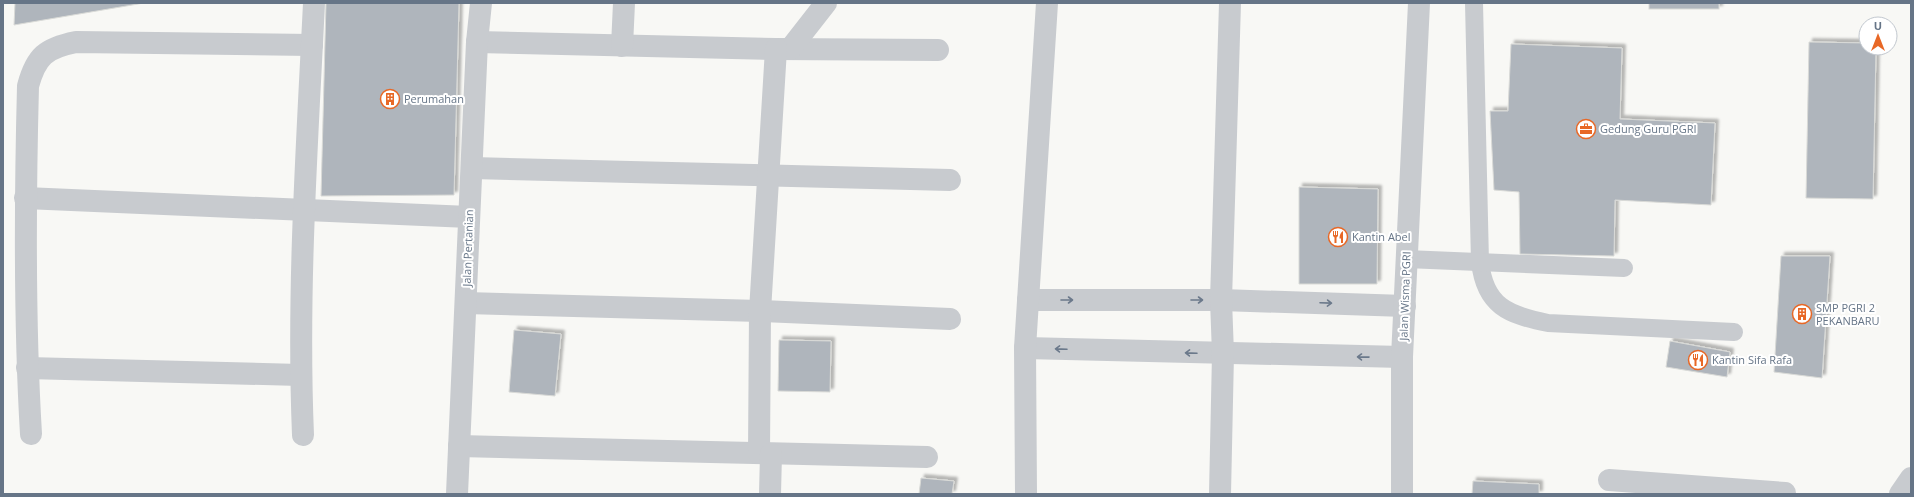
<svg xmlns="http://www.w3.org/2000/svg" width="1914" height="497" viewBox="0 0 1914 497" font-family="'Open Sans',sans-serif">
	<defs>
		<filter id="shadow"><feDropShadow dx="3.5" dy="-3.5" stdDeviation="1" flood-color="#0004"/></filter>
	</defs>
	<rect width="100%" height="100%" fill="#f8f8f5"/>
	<g fill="#afb5bc" stroke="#d9dad7" filter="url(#shadow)">
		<path d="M15 3H144L14 25Z"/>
		<path d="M326 3H459L454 195 321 196Z"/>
		<rect x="1649" y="3" width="70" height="6"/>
		<path d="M1809 42 1866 43V48H1876L1873 199 1806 198Z"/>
		<path d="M1511 44 1622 48 1620 119 1715 123 1711 205 1615 200 1614 256 1520 254 1519 192 1494 190 1490 111H1508Z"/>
		<path d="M1299 187 1378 189 1377 284H1299Z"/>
		<path d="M1781 256H1830L1822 378 1774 372Z"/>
		<path d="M514 330 561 334 555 396 509 392Z"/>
		<path d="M779 340 831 341 830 392 778 391Z"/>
		<path d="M1670 341 1730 352 1727 377 1666 367Z"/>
		<path d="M921 478 954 481 952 494H919Z"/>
		<path d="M1473 481 1539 484V494H1472Z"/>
	</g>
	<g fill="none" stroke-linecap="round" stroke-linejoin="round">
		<g stroke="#c8cbcf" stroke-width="18">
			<path d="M1474 3 1480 262C1485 306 1508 315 1548 323L1734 332"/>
			<path d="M1406 259 1624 268"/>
		</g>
		<g stroke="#c8cbcf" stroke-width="22">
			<path d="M477 42 776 49 938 50"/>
			<path d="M622 46 624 3"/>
			<path d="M790 49 826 3"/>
			<path d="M472 168 950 180"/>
			<path d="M25 198 469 217"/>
			<path d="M1028 300H1221L1405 306"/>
			<path d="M466 303 760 311 950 319"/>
			<path d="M1025 348 1402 357"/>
			<path d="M27 368 300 375"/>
			<path d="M31 434C24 318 25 202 28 86 36 56 46 48 76 42L312 45"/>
			<path d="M303 435C297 291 307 147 314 3"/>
			<path d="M459 446 927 457"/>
			<path d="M759 453 760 311 776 49"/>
			<path d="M1609 480 1785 493"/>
			<path d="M457 494 477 42 481 3"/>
			<path d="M770 494 771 454"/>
			<path d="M1026 494 1025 348 1047 3"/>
			<path d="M1220 494 1223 354 1221 300 1230 3"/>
			<path d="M1402 494V357L1419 3"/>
			<path d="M1900 494 1911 478"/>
		</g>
	</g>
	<defs><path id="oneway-shaft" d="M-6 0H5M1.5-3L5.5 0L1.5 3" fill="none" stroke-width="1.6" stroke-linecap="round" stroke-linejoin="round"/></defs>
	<g stroke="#6b798b">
		<use href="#oneway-shaft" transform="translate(1067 300)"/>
		<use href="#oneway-shaft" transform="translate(1197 300)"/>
		<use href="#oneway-shaft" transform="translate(1326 303) rotate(2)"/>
		<use href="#oneway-shaft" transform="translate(1061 349) rotate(-178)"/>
		<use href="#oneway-shaft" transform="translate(1191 353) rotate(-178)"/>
		<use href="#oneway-shaft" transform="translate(1363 357) rotate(-179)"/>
	</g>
	<defs>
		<symbol id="building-ring" viewBox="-11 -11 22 22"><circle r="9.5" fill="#fff" stroke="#e86826" stroke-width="1.5"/><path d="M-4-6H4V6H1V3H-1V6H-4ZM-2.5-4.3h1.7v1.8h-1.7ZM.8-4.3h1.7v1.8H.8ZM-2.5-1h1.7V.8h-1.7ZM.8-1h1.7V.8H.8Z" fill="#e86826"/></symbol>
		<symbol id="office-ring" viewBox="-11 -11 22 22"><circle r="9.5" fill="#fff" stroke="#e86826" stroke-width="1.5"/><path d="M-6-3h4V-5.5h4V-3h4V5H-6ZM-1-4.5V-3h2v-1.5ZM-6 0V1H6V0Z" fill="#e86826"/></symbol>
		<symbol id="restaurant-ring" viewBox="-11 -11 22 22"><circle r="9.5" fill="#fff" stroke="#e86826" stroke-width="1.5"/><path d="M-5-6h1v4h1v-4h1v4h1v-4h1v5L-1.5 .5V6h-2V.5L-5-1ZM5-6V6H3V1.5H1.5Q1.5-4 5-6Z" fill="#e86826"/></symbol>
	</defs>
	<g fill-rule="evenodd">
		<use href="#building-ring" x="379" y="88" width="22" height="22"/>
		<use href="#office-ring" x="1575" y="118" width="22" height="22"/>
		<use href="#restaurant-ring" x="1327" y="226" width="22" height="22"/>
		<use href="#building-ring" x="1791" y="303" width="22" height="22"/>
		<use href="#restaurant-ring" x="1687" y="349" width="22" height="22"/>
	</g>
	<g text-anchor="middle" stroke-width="4" stroke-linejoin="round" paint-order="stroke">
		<g font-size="11" fill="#667587" stroke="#fff" text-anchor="start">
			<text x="404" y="103">Perumahan</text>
			<text x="1600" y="133">Gedung Guru PGRI</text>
			<text x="1352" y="241">Kantin Abel</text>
			<text x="1816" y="312">SMP PGRI 2<tspan x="1816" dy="13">PEKANBARU</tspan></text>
			<text x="1712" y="364">Kantin Sifa Rafa</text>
		</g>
		<g font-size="11" fill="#667587" stroke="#fff">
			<text transform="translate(468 248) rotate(-88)" y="4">Jalan Pertanian</text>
			<text transform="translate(1405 296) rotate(-88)" y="4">Jalan Wisma PGRI</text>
		</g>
	</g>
	<rect width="1914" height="497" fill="none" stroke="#667587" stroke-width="8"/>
	<g transform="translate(1878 36)"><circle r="19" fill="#ffffff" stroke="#c2c8cf"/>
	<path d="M0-3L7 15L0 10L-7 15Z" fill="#e86826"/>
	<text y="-6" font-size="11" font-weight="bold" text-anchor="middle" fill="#667587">U</text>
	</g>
</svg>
